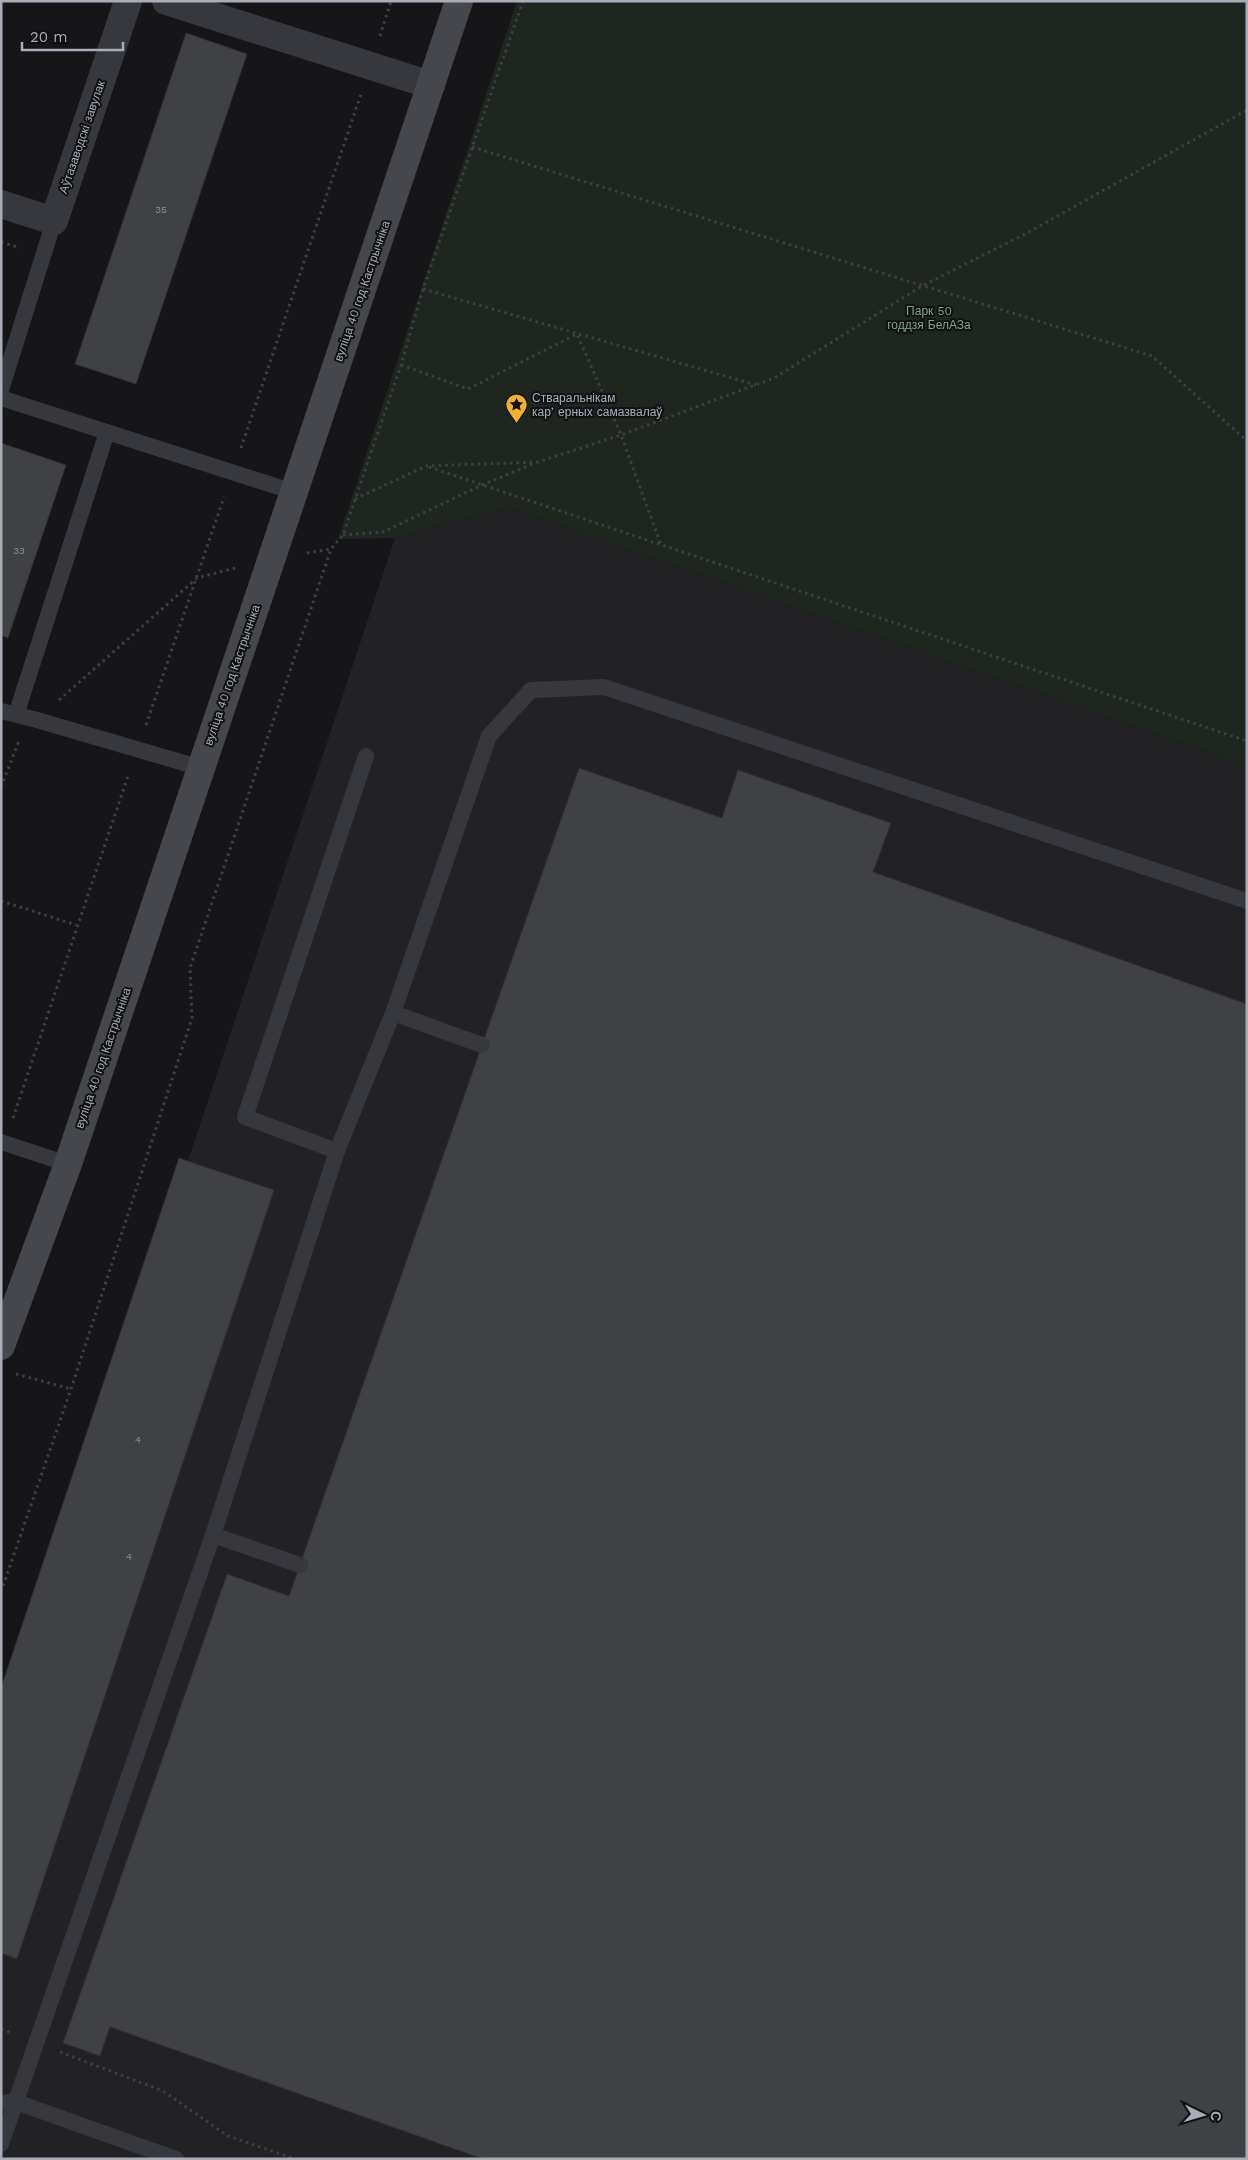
<svg xmlns="http://www.w3.org/2000/svg" width="1248" height="2160" viewBox="0 0 1248 2160" font-family="'Work Sans',sans-serif">
	<rect width="100%" height="100%" fill="#161618"/>
	<path fill="#222225" d="M508 507 1247 766V2159H1V1689L179 1158 188 1161 395 538Z"/>
	<path fill="#1e261f" d="M517 1H1247V766L508 507 395 538 338 539Z"/>
	<g fill="#404145" stroke="#303034">
		<path d="M186 33 247 54 136 384 75 364Z"/>
		<path d="M1 443 66 465 8 638 1 635Z"/>
		<path d="M579 768 722 818 738 770 891 823 873 872 1247 1004V2159H483L110 2027 100 2056 63 2043 227 1574 289 1596Z"/>
		<path d="M179 1158 274 1190 17 1959 1 1953V1688Z"/>
	</g>
	<g fill="none" stroke-linecap="round" stroke-linejoin="round">
		<g stroke="#3d3f44" stroke-width="3" stroke-dasharray="2.5 4" stroke-linecap="butt">
			<path d="M380 36 391 1"/>
			<path d="M472 147 1152 356 1247 441"/>
			<path d="M1 242 20 248"/>
			<path d="M423 289 756 385"/>
			<path d="M401 365 468 389 577 334 621 435 661 545"/>
			<path d="M241 448 361 94"/>
			<path d="M429 467 1247 741"/>
			<path d="M355 499 426 466 538 462 621 435 774 378 922 286 1029 232 1247 110"/>
			<path d="M343 535 383 532 482 485 535 463"/>
			<path d="M307 553 331 549"/>
			<path d="M59 700 197 578 235 568"/>
			<path d="M146 725 224 497"/>
			<path d="M1 787 19 741"/>
			<path d="M1 901 76 925"/>
			<path d="M13 1118 129 773"/>
			<path d="M16 1374 71 1389"/>
			<path d="M1 1592 71 1389 192 1018 190 968 331 549 343 535 401 365 423 289 523 1"/>
			<path d="M1 2029 12 2033"/>
			<path d="M60 2052 163 2091 228 2136 295 2159"/>
		</g>
		<g stroke="#37383d" stroke-width="16">
			<path d="M1 390 54 221"/>
			<path d="M1 398 294 492"/>
			<path d="M1 711 37 720 201 768"/>
			<path d="M16 715 107 432"/>
			<path d="M393 1013 482 1045"/>
			<path d="M1 1142 68 1164"/>
			<path d="M337 1151 245 1117 366 756"/>
			<path d="M213 1535 300 1565"/>
			<path d="M1 2103 16 2102 176 2159"/>
			<path d="M1 2144 213 1535 337 1151 393 1013 489 736 531 690 604 687 1247 901"/>
		</g>
		<g stroke="#37383d" stroke-width="28">
			<path d="M166 1 431 85"/>
			<path d="M1 204 54 221 128 1"/>
		</g>
		<path stroke="#45474d" stroke-width="28" d="M1 1346 68 1164 459 1"/>
	</g>
	<defs>
		<symbol id="sight-pin" viewBox="-11 -11 22 30"><path d="M0 17L-7.5 6A9.5 9.5 0 1 1 7.5 6Z" fill="#f2b134" stroke="#111113"/><path d="M0-6L1.8-2.2L6-1.7L2.9 1.2L3.7 5.4L0 3.3L-3.7 5.4L-2.9 1.2L-6-1.7L-1.8-2.2Z" fill="#111"/></symbol>
	</defs>
	<g fill-rule="evenodd">
		<use href="#sight-pin" x="504" y="392" width="25" height="34"/>
	</g>
	<g text-anchor="middle" stroke-width="4" stroke-linejoin="round" paint-order="stroke">
		<g font-size="10" fill="#8e929b">
			<text x="161" y="213">35</text>
			<text x="19" y="554">33</text>
			<text x="138" y="1443">4</text>
			<text x="129" y="1560">4</text>
		</g>
		<g font-size="12" fill="#a8adb8" stroke="#111113">
			<text transform="translate(82 137) rotate(-71)" y="4">Аўтазаводскі завулак</text>
			<text transform="translate(362 291) rotate(-71)" y="4">вуліца 40 год Кастрычніка</text>
			<text transform="translate(232 675) rotate(-71)" y="4">вуліца 40 год Кастрычніка</text>
			<text transform="translate(103 1058) rotate(-71)" y="4">вуліца 40 год Кастрычніка</text>
		</g>
		<g font-size="12" fill="#7fa381" stroke="#111113">
			<text x="929" y="315">Парк 50<tspan x="929" dy="14">годдзя БелАЗа</tspan></text>
		</g>
		<g font-size="12" fill="#a8adb8" stroke="#111113" text-anchor="start">
			<text x="532" y="402">Стваральнікам<tspan x="532" dy="14">карʼерных самазвалаў</tspan></text>
		</g>
	</g>
	<rect width="1248" height="2160" fill="none" stroke="#a8adb8" stroke-width="5"/>
	<g transform="translate(1203 2115) rotate(95)" stroke="#111113" stroke-width="4" paint-order="stroke">
	<path d="M0-4L9 19L0 12L-9 19Z" fill="#a8adb8"/>
	<text y="-8" font-size="14" font-weight="bold" text-anchor="middle" fill="#a8adb8">С</text>
	</g>
	<path d="M22 42v8h101v-8" fill="none" stroke="#a8adb8" stroke-width="2.5"/>
	<text x="30" y="42" font-size="15" fill="#a8adb8" stroke="#111113" stroke-width="4" paint-order="stroke">20 m</text>
</svg>
